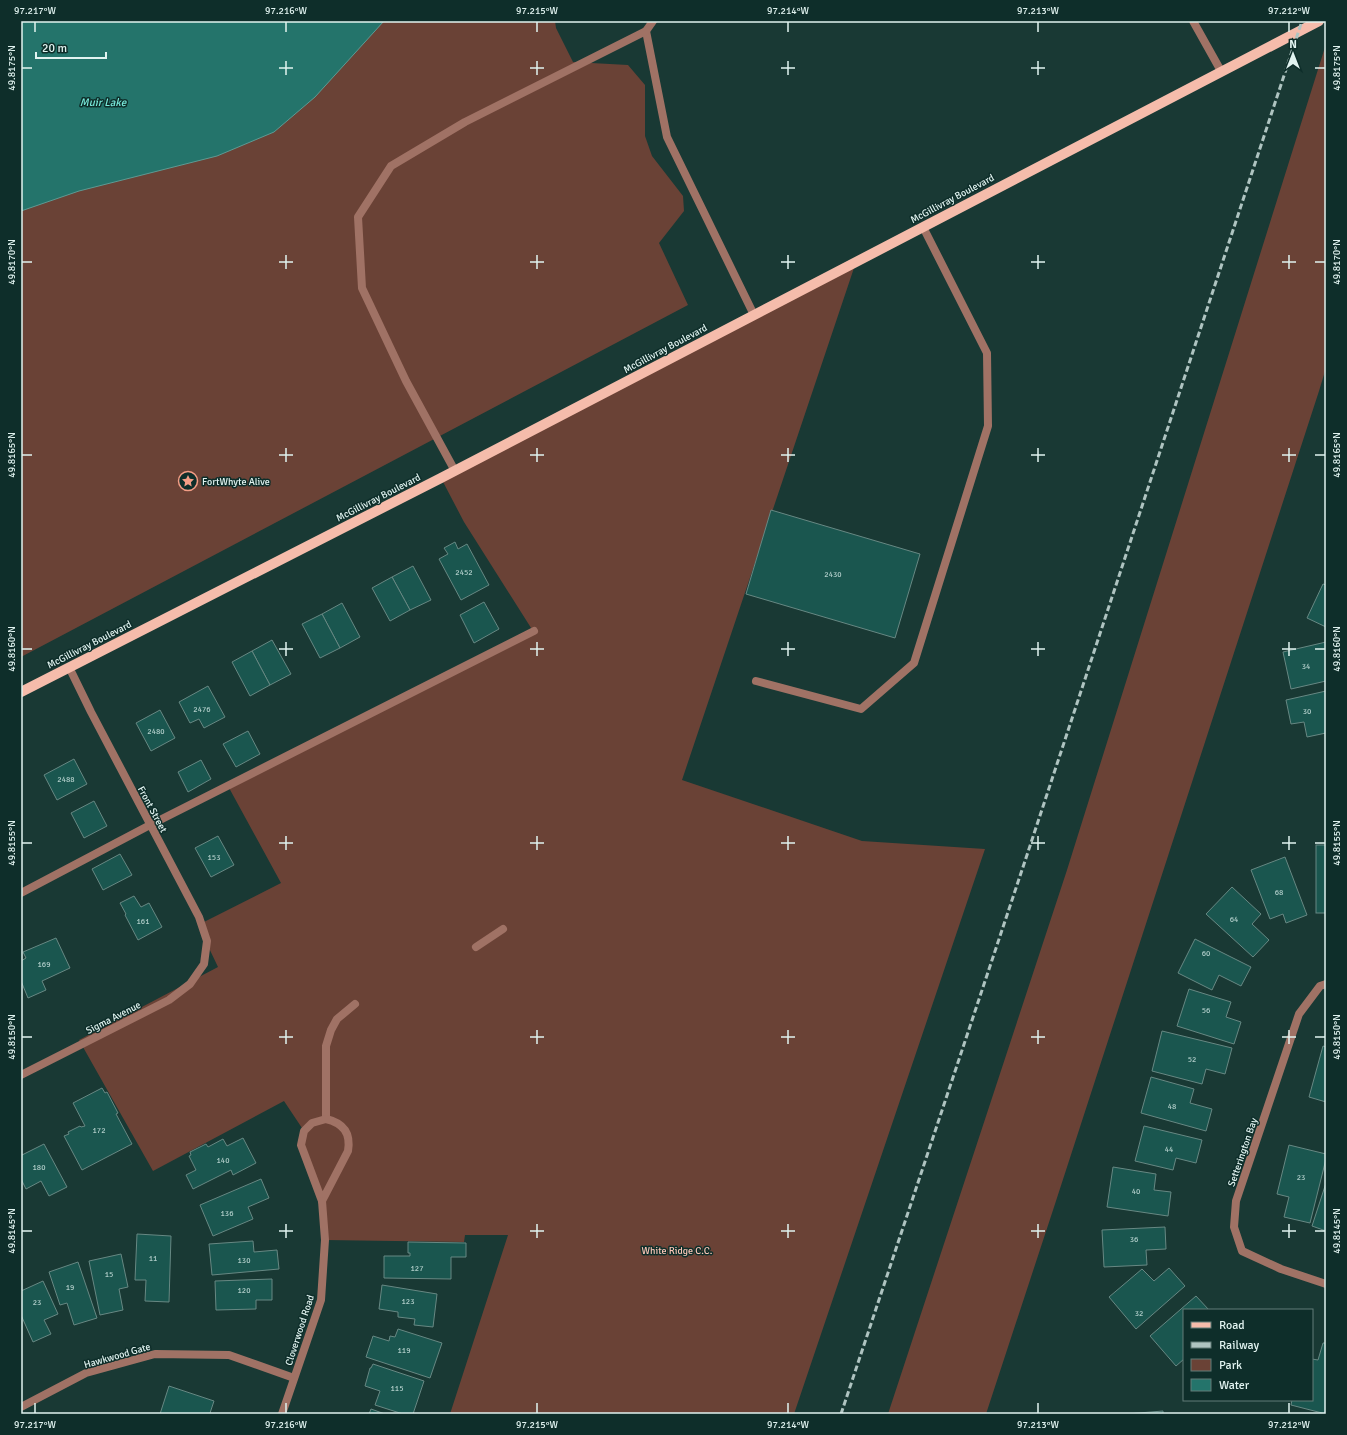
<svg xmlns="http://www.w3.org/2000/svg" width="1347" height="1435" viewBox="0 0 1347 1435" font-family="Signika,sans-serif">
	<rect width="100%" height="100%" fill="#193934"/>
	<g fill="#6a4236">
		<path d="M21 21H555L556 28 573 62 628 65 645 85V136L652 156 683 196 684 211 659 243 688 305 21 657Z"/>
		<path d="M1326 44V368L1319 391 1055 1204 986 1414H888L1067 870Z"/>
		<path d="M856 262 682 780 862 841 985 849 794 1414H450L508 1235H465L464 1242 325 1240 322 1201 303 1154 304 1131 284 1101 153 1171 79 1040 218 967 198 925 281 883 228 786 533 631 464 522 441 478Z"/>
	</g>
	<path fill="#24746b" stroke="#5d9a93" d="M21 21H384L315 97 274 132 217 156 79 191 21 211Z"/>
	<g fill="#1a564f" stroke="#678883">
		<path d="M771 510 920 554 895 638 746 594Z"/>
		<path d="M455 542 458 549 467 544 489 585 461 600 439 559 448 554 444 548Z"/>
		<path d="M413 566 431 600 410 610 392 577Z"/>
		<path d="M392 577 410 610 390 621 372 588Z"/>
		<path d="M1323 584 1326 585V627L1307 618Z"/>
		<path d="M484 602 499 629 474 643 460 615Z"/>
		<path d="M342 603 360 637 340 648 322 614Z"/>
		<path d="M322 614 340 648 320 658 302 624Z"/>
		<path d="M272 640 291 674 270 685 252 651Z"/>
		<path d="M1326 642V681L1291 689 1283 652Z"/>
		<path d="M252 651 270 685 250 696 232 662Z"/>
		<path d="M208 686 225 717 204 728 199 719 190 723 179 702Z"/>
		<path d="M1326 691V733L1307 737 1304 722 1291 724 1286 700Z"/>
		<path d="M160 710 175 738 151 751 136 723Z"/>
		<path d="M248 731 260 754 236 767 223 744Z"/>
		<path d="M74 759 87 784 57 800 44 775Z"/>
		<path d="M201 760 211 779 188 792 178 772Z"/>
		<path d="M94 801 107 826 84 838 71 813Z"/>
		<path d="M218 836 234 865 211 877 195 848Z"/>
		<rect x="1316" y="845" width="10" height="68"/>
		<path d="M120 854 132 875 103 890 92 869Z"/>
		<path d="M1285 857 1307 915 1286 923 1283 914 1270 919 1251 870Z"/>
		<path d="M1232 887 1261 914 1252 924 1269 940 1253 957 1206 914Z"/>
		<path d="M134 896 141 907 149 903 162 927 138 940 125 915 126 914 120 903Z"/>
		<path d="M56 938 70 968 42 981 46 990 28 998 21 981V961L26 958 23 952Z"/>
		<path d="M1195 939 1251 967 1241 986 1219 975 1212 990 1178 973Z"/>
		<path d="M1189 989 1231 1002 1226 1017 1241 1022 1234 1044 1177 1026Z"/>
		<path d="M1162 1031 1232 1048 1225 1074 1206 1069 1202 1084 1152 1071Z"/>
		<path d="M1323 1046 1326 1047V1102L1309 1097Z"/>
		<path d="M1151 1077 1194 1089 1190 1103 1212 1109 1206 1131 1141 1113Z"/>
		<path d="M102 1088 105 1093 107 1092 118 1113 116 1114 132 1144 82 1170 64 1136 69 1134 68 1132 80 1126 81 1127 85 1126 73 1103Z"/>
		<path d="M1144 1126 1202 1140 1196 1163 1176 1158 1173 1170 1135 1161Z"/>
		<path d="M243 1138 256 1163 233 1175 231 1170 193 1189 186 1175 196 1170 189 1156 191 1155 190 1152 206 1144 208 1147 223 1139 227 1146Z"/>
		<path d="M44 1144 67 1187 49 1196 41 1181 26 1189 21 1179V1154L22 1155Z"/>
		<path d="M1289 1145 1326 1154V1159L1310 1223 1284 1217 1289 1197 1277 1194Z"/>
		<path d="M1113 1167 1156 1174 1154 1190 1171 1192 1168 1216 1107 1207Z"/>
		<path d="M261 1179 269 1198 248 1207 253 1219 213 1236 200 1205Z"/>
		<path d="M1326 1183V1231L1312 1226Z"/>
		<path d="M1165 1227 1166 1249 1146 1250 1147 1265 1104 1267 1102 1230Z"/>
		<path d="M137 1234 171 1236 169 1302 145 1301 146 1280H135Z"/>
		<path d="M253 1241 254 1252 277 1250 279 1269 212 1275 209 1244Z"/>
		<path d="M408 1242 466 1243V1257H451V1279L384 1278V1256H410V1253H408Z"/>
		<path d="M121 1254 128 1287 119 1289 123 1310 100 1315 89 1261Z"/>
		<path d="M78 1262 97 1318 74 1325 67 1303 60 1305 49 1272Z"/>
		<path d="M1169 1268 1185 1286 1136 1329 1109 1297 1142 1269 1154 1281Z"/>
		<path d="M272 1279V1300H256V1309L216 1310 215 1281Z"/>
		<path d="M43 1281 58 1314 44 1320 51 1334 33 1342 21 1315V1291Z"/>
		<path d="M382 1285 437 1294 433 1327 414 1325 415 1319 398 1317V1312L379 1309Z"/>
		<path d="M1196 1296 1209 1310H1184V1359L1176 1366 1150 1336Z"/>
		<path d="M398 1329 442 1343 430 1378 366 1357 373 1336 389 1341 390 1336 395 1337Z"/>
		<path d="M1323 1343H1326V1414L1291 1405 1292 1400H1312V1359L1318 1360Z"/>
		<path d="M373 1364 424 1381 413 1414H403L375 1405 380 1391 365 1386 370 1368H371Z"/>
		<path d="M169 1386 214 1401 210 1413 212 1414H160Z"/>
		<path d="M371 1409 385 1414H369Z"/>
		<path d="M1163 1411V1414H1127Z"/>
	</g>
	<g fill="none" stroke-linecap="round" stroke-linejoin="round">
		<g stroke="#a07265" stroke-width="8">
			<path d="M653 21 646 31 667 137 754 315"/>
			<path d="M1193 21 1221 71"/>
			<path d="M455 471 406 381 362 288 358 217 391 166 465 122 646 31"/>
			<path d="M756 681 861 709 914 663 988 426 987 353 923 227"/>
			<path d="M21 893 150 825 534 631"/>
			<path d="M476 947 503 929"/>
			<path d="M326 1119V1046L331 1030 337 1019 355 1004"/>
		</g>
		<g stroke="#a07265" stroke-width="8">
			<path d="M1326 984 1320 986 1299 1014 1236 1201 1234 1227 1242 1251 1281 1269 1326 1284"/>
			<path d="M21 1075 169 1000 190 984 204 964 207 941 199 917 91 712 69 667"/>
			<path d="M326 1119C343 1123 351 1133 348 1151L322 1201 301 1145 304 1131 312 1123Z"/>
			<path d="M21 1407 86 1373 155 1354 229 1355 294 1378"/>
			<path d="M282 1414 321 1300 325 1240 322 1201"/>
		</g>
		<path stroke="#f5bcab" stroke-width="10" d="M21 692 441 478 1319 21"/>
		<path stroke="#afc4c1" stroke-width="3" stroke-dasharray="6 3" stroke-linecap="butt" d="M841 1414 1026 858 1302 21"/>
	</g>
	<path fill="none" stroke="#e1f3f0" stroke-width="1.5" d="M35 22V32M286 22V32M537 22V32M788 22V32M1038 22V32M1289 22V32M286 61V75M537 61V75M788 61V75M1038 61V75M22 68H32M279 68H293M530 68H544M781 68H795M1031 68H1045M1315 68H1325M286 255V269M537 255V269M788 255V269M1038 255V269M1289 255V269M22 262H32M279 262H293M530 262H544M781 262H795M1031 262H1045M1282 262H1296M1315 262H1325M286 448V462M537 448V462M788 448V462M1038 448V462M1289 448V462M22 455H32M279 455H293M530 455H544M781 455H795M1031 455H1045M1282 455H1296M1315 455H1325M286 642V656M537 642V656M788 642V656M1038 642V656M1289 642V656M22 649H32M279 649H293M530 649H544M781 649H795M1031 649H1045M1282 649H1296M1315 649H1325M286 836V850M537 836V850M788 836V850M1038 836V850M1289 836V850M22 843H32M279 843H293M530 843H544M781 843H795M1031 843H1045M1282 843H1296M1315 843H1325M286 1030V1044M537 1030V1044M788 1030V1044M1038 1030V1044M1289 1030V1044M22 1037H32M279 1037H293M530 1037H544M781 1037H795M1031 1037H1045M1282 1037H1296M1315 1037H1325M286 1224V1238M537 1224V1238M788 1224V1238M1038 1224V1238M1289 1224V1238M22 1231H32M279 1231H293M530 1231H544M781 1231H795M1031 1231H1045M1282 1231H1296M1315 1231H1325M35 1403V1413M286 1403V1413M537 1403V1413M788 1403V1413M1038 1403V1413M1289 1403V1413"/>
	<defs>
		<symbol id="sight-ring" viewBox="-11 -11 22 22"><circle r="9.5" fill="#0e2e2a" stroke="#f49e86" stroke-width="1.5"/><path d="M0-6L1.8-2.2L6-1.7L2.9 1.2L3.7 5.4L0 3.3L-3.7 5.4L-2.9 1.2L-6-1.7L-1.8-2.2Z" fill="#f49e86"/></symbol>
	</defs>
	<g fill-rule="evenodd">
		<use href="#sight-ring" x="177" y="470" width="22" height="22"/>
	</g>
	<g text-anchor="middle" stroke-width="3" stroke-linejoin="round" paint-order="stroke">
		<g font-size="8" fill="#afccc8">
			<text x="464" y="575">2452</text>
			<text x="833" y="577">2430</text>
			<text x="1306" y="669">34</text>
			<text x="202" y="712">2476</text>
			<text x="1307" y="714">30</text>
			<text x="156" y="734">2480</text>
			<text x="66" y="782">2488</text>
			<text x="214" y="860">153</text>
			<text x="1279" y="895">68</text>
			<text x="1234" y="922">64</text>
			<text x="143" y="924">161</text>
			<text x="1206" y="956">60</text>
			<text x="44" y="967">169</text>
			<text x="1206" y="1013">56</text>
			<text x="1192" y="1062">52</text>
			<text x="1172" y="1109">48</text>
			<text x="99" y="1133">172</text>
			<text x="1169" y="1152">44</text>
			<text x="223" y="1163">140</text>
			<text x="39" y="1170">180</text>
			<text x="1301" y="1180">23</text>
			<text x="1136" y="1194">40</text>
			<text x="227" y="1216">136</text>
			<text x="1134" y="1242">36</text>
			<text x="153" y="1261">11</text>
			<text x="244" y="1263">130</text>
			<text x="417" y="1271">127</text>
			<text x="109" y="1277">15</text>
			<text x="70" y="1290">19</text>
			<text x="244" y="1293">120</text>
			<text x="408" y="1304">123</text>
			<text x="37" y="1305">23</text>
			<text x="1139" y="1316">32</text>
			<text x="404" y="1353">119</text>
			<text x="397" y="1391">115</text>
		</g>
		<g font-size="10" fill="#e1f3f0" stroke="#0e2e2a">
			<text transform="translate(952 198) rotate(-28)" y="4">McGillivray Boulevard</text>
			<text transform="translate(665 348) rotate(-28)" y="4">McGillivray Boulevard</text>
			<text transform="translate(378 497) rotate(-27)" y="4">McGillivray Boulevard</text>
			<text transform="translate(89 644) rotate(-27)" y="4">McGillivray Boulevard</text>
			<text transform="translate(153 809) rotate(62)" y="4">Front Street</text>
			<text transform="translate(113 1017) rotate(-27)" y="4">Sigma Avenue</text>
			<text transform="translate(1242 1152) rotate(-71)" y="4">Setterington Bay</text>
			<text transform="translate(299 1330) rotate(-72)" y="4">Cloverwood Road</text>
			<text transform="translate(117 1355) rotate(-16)" y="4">Hawkwood Gate</text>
		</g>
		<g font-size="10" fill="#e1f3f0" stroke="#0e2e2a" text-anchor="start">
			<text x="202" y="485">FortWhyte Alive</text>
		</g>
		<g font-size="10" fill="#fbc6b7" stroke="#0e2e2a">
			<text x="677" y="1254">White Ridge C.C.</text>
		</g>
		<g font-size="11" font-style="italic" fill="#79ebdc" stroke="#0e2e2a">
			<text x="103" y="106">Muir Lake</text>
		</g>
	</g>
	<rect width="1347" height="1435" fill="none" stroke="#0e2e2a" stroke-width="44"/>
	<rect x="1183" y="1309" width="130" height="92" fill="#0e2e2a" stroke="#627d79"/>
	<rect x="1191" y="1322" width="20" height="6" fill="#f5bcab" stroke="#627d79"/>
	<text x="1219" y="1329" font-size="12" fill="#e1f3f0">Road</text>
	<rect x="1191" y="1342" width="20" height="6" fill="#afc4c1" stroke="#627d79"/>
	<text x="1219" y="1349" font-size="12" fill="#e1f3f0">Railway</text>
	<rect x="1191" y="1359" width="20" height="12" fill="#6a4236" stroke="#627d79"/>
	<text x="1219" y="1369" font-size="12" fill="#e1f3f0">Park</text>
	<rect x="1191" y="1379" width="20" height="12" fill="#24746b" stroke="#627d79"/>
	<text x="1219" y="1389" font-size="12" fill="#e1f3f0">Water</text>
	<g transform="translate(1293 54)" stroke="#0e2e2a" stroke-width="3" paint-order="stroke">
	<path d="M0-3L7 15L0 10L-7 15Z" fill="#e1f3f0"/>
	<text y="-6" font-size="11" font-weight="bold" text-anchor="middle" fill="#e1f3f0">N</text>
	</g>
	<path d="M36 52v6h70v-6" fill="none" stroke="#e1f3f0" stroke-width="2"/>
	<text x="42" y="52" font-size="12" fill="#e1f3f0" stroke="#0e2e2a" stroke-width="3" paint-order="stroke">20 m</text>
	<rect x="22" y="22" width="1303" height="1391" fill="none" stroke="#e1f3f0" stroke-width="1.5"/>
	<g font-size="10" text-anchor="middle" fill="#e1f3f0">
		<text x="35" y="14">97.217°W</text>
		<text x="286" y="14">97.216°W</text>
		<text x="537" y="14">97.215°W</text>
		<text x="788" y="14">97.214°W</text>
		<text x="1038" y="14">97.213°W</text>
		<text x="1289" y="14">97.212°W</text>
		<text transform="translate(11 68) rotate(-90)" y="4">49.8175°N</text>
		<text transform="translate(1336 68) rotate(-90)" y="4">49.8175°N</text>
		<text transform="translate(11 262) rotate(-90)" y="4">49.8170°N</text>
		<text transform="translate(1336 262) rotate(-90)" y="4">49.8170°N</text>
		<text transform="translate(11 455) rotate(-90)" y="4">49.8165°N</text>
		<text transform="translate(1336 455) rotate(-90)" y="4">49.8165°N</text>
		<text transform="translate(11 649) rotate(-90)" y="4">49.8160°N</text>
		<text transform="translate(1336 649) rotate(-90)" y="4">49.8160°N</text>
		<text transform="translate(11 843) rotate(-90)" y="4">49.8155°N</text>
		<text transform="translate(1336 843) rotate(-90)" y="4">49.8155°N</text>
		<text transform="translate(11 1037) rotate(-90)" y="4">49.8150°N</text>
		<text transform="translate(1336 1037) rotate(-90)" y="4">49.8150°N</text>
		<text transform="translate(11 1231) rotate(-90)" y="4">49.8145°N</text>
		<text transform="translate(1336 1231) rotate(-90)" y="4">49.8145°N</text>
		<text x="35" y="1428">97.217°W</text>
		<text x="286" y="1428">97.216°W</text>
		<text x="537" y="1428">97.215°W</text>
		<text x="788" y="1428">97.214°W</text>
		<text x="1038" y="1428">97.213°W</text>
		<text x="1289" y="1428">97.212°W</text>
	</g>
</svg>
